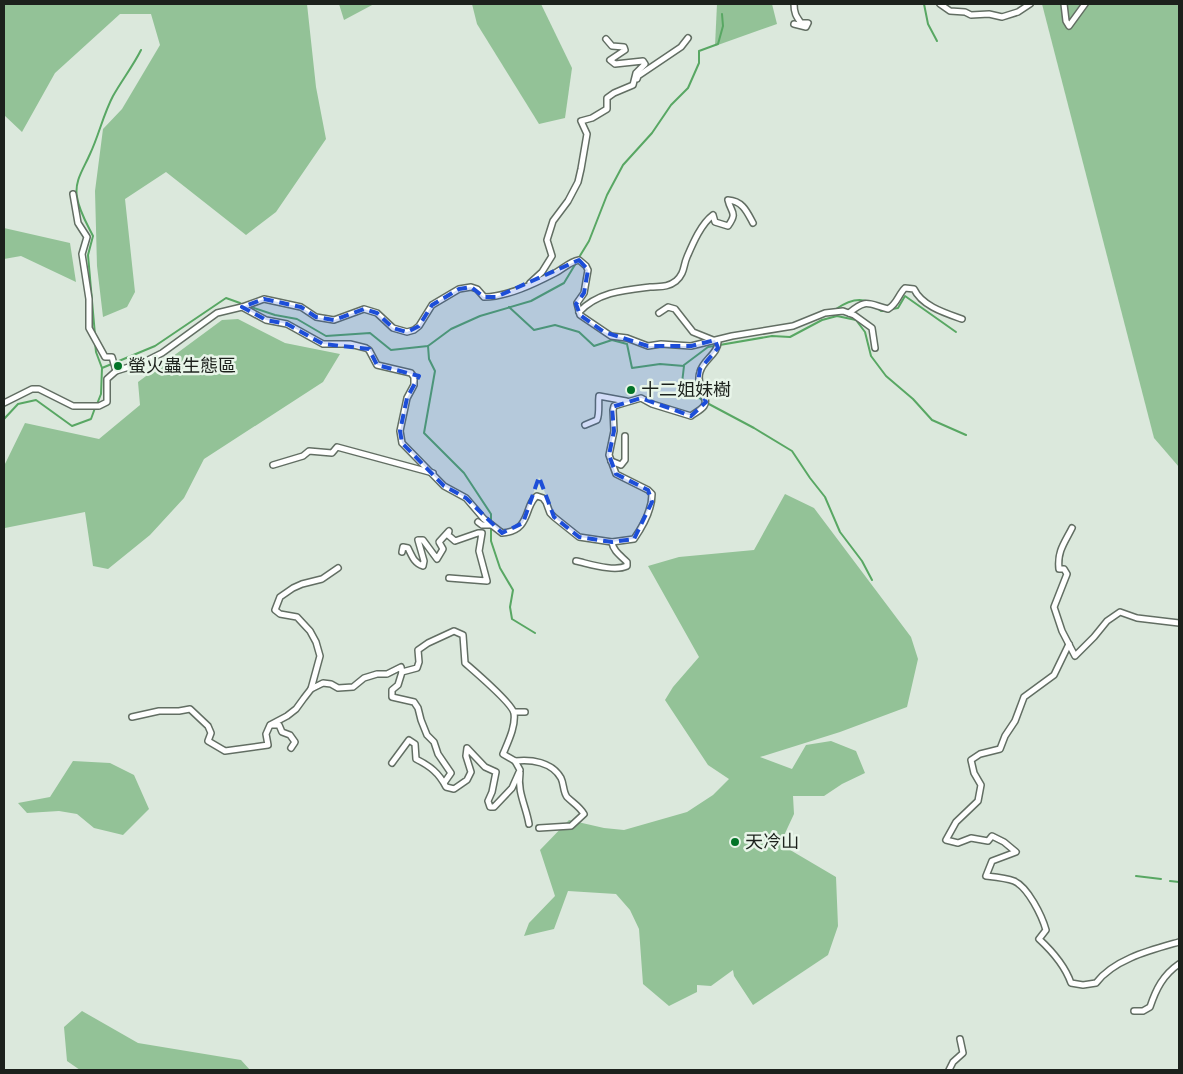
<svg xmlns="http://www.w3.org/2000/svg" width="1183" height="1074" viewBox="0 0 1183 1074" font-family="Signika,'Noto Sans TC',sans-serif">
	<rect width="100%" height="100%" fill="#dbe8dc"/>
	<g fill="#93c297">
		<path d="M4 4H307L316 87 326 139 276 212 246 235 166 172 125 199 135 292 127 307 103 317 97 266 95 191 103 129 122 109 160 45 151 14H120L55 73 22 132 4 115Z"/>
		<path d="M339 4H374L344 20Z"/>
		<path d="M472 4H541L572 68 565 118 539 124 477 24Z"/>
		<path d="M717 4H772L777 24 715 46Z"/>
		<path d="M1042 4H1179V467L1154 438Z"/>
		<path d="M4 228 70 243 76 282 21 256 4 259Z"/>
		<path d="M238 319 285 343 340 354 323 382 204 459 184 498 150 535 108 569 93 566 85 512 5 528 4 530V466L25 423 99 439 140 405 138 382 222 320Z"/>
		<path d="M785 494 814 508 911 637 918 659 907 707 840 732 760 757 792 769 806 745 831 741 856 751 865 773 842 784 824 796H793L794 814 780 844 836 877 838 926 828 955 753 1005 734 976 733 970 711 986 697 985V992L669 1006 643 984 639 929 630 910 616 894 568 891 554 929 524 936 529 923 555 896 540 850 569 820 604 828 624 830 687 812 713 795 729 779 708 765 665 700 673 687 699 657 648 566 679 557 754 550Z"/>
		<path d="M73 761 110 763 134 775 149 809 123 835 94 828 77 814 59 811 27 813 18 803 50 797Z"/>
		<path d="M82 1011 138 1043 241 1060 250 1070H80L67 1061 64 1027Z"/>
	</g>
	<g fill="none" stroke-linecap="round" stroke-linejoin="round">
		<g stroke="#58a763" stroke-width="2">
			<path d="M924 4 928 24 937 41"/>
			<path d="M578 259 589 241 607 195 623 165 652 133 671 105 688 88 699 63V51L718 44 723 26 722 14"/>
			<path d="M251 307 275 315 297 319 326 336 370 333 391 350 428 346 451 329 480 316 531 301 564 283 576 263"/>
			<path d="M509 307 534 330 555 325 579 332 594 346 612 340 627 344 632 368 660 364 684 366 682 383 703 401"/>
			<path d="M876 307 881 311H885"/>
			<path d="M836 309C846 302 859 296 871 303"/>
			<path d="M892 309 898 308 905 296 956 332"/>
			<path d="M95 335 88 255 93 236C87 224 79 211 77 197 74 181 84 168 90 154 99 135 103 115 113 96 122 80 133 66 141 50"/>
			<path d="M95 343 96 352 102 368"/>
			<path d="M428 346 429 359 435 371 424 433 464 473 491 514V541L500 568 513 590 510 607 512 619 535 633"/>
			<path d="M684 365 708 347 772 336 790 337 822 320 837 316 856 320 865 332 871 356 886 376 913 399 932 420 966 435"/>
			<path d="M707 403 754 428 792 451 810 478 825 497 840 532 862 561 872 580"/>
			<path d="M97 404 101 394 102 368 155 346 226 298 240 303"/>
			<path d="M4 419 18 404 36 400 72 426 91 419 95 408"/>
			<path d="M1136 876 1161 879"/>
			<path d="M1170 881 1179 882"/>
		</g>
		<defs>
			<g id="street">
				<path d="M940 4 950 11 965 12 971 15 989 14 1002 17 1018 12 1030 4"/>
				<path d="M1064 4 1066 21 1069 26 1085 4"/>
				<path d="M794 24 806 27 808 23H801C796 16 794 13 794 4"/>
				<path d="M637 79 638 76 681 47 688 38"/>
				<path d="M73 194 78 223 87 237 82 254 89 299V328L105 357H112L116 371"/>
				<path d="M530 283 542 272 552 256 547 240 553 221 568 201 578 182 581 169 587 134 581 121 592 118 607 109V98L614 93 633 85 636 73 645 64 643 61 615 64 610 60 625 50 624 47 612 46 606 39"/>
				<path d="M242 307 266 320 287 324 323 344H350L366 348 369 350 377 365 411 373 414 377V385L407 398 400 431 402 443 444 486 466 498 484 519 502 533C532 531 524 504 537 496L543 498 546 502 550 513 554 517 579 537 612 542 634 539C643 526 652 509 652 494L648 490 616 474 609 455 614 431 613 410 614 406 641 398 652 404 691 416C695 413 701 410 704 406 710 398 695 386 700 372 703 360 718 354 718 342L693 332 675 309 668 307 659 313"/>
				<path d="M579 312C598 292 624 290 650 287 660 286 667 288 676 281 685 273 683 266 687 257 693 243 701 224 713 215L715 222 728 226C738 212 731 213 728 200 743 201 747 212 753 223"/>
				<path d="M849 313C867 298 868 304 888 309 897 304 898 295 905 288L914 289C922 306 945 313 962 319"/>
				<path d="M4 403 32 389H39L73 406H99L107 402V379L116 371 142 363 162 353 217 313 242 307 264 299 301 307 316 317 334 320 364 309 377 313 393 328 407 332 414 330 419 326 432 305 459 289 471 287 477 289 484 297C507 297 534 284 555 273 563 269 569 262 579 260L586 266 588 270 584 293 577 303 580 315 611 336 627 338 648 346 661 344 691 346 732 336 793 326 825 313 843 311 854 315 872 328 875 348"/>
				<path d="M585 425 597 420C600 413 598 404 599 396L626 401"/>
				<path d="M611 461 621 465 625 460V436"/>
				<path d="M273 465 303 456 309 451 332 453 337 447 433 473"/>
				<path d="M478 522 482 525H491"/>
				<path d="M1072 528C1065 542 1057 551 1059 569H1064L1067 574 1054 607 1062 631 1075 656 1094 637 1107 621 1120 612 1137 618 1179 623"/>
				<path d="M402 552 403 547 408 548C412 556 414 563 423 566L424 561 418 540H423L437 559 443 549 439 542 449 531 448 535 455 541 478 533H482L479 551 487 581 449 578"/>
				<path d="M576 561C590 564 614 572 627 566V562C621 556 613 551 612 542"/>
				<path d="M1069 644 1054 675 1024 697 1015 721 1005 736 1000 749 980 754 971 760 974 773 981 785 978 801 956 822 946 840 958 843 971 838 988 841 992 836 1004 842 1016 852 992 861 986 876C995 877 1006 878 1014 881 1028 887 1042 916 1046 930L1039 939C1052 951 1065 966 1071 983L1083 985 1096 983C1114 959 1151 950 1179 942"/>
				<path d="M311 689 323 683 331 684 338 688 353 687 364 678 377 674H387L401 667 402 672"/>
				<path d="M514 712H525"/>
				<path d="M132 717 159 711H179L190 709 208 726 211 733 208 741 225 751 268 745 266 734 270 725 287 716 296 709 304 698 311 689 320 656 316 642 310 631 297 617 280 614 275 610 280 597 293 588 302 584 322 579 338 568"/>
				<path d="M271 725H279L282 732 290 735 295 742 291 748"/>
				<path d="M515 761C531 759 552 762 561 778 564 784 563 792 567 797 573 803 579 806 584 814L571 826 539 828"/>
				<path d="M392 763 409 740 415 744 416 759C430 766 439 773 446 787L454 789 467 780 471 772 466 756 467 748 485 767 496 772 492 792 488 801 490 807H494L512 788 520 770 515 761 503 754C508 742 516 726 514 713 512 703 474 671 465 663L463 635 454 631 428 643 418 650 419 662 417 668 402 672 398 685 392 690V697L414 702 418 708 421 720 427 735 434 742 438 754 451 773 444 783"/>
				<path d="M520 773C517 792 526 806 529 824"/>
				<path d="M1134 1011H1143L1150 1007C1156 989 1163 975 1179 964"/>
				<path d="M949 1070 953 1062 963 1053 960 1039"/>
			</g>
		</defs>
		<use href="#street" stroke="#626e63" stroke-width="8"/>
		<use href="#street" stroke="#fff" stroke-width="5"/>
	</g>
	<path fill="#1d4ed8" fill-opacity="0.2" stroke="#1d4ed8" stroke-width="4" stroke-dasharray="10 6" stroke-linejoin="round" d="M579 260 588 270 584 293 576 304 580 315 604 332 648 346H691L715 340 718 348 700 369 698 383 706 402 691 416 641 398 612 407 614 431 609 455 616 474 648 490 652 502 634 539 612 542 579 537 554 517 539 477 523 523 502 533 466 498 444 486 402 443 400 431 407 398 419 376 377 365 369 349 323 344 287 324 266 320 242 307 264 299 301 307 316 317 334 320 364 309 377 313 393 328 407 332 419 326 432 305 459 289 471 287 484 297H496Z"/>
	<g fill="#037428" stroke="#e8f5e9" stroke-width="2">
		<circle cx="118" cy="366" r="5"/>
		<circle cx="631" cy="390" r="5"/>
		<circle cx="735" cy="842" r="5"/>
	</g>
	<g text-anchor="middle" stroke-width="5" stroke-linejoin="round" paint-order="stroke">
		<g font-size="18" fill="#1c211c" stroke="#e8f5e9" text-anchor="start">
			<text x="128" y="372">螢火蟲生態區</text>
			<text x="641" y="396">十二姐妹樹</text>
			<text x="745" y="848">天冷山</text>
		</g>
	</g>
	<rect width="1183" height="1074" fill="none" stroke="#1c211c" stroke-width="10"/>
</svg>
